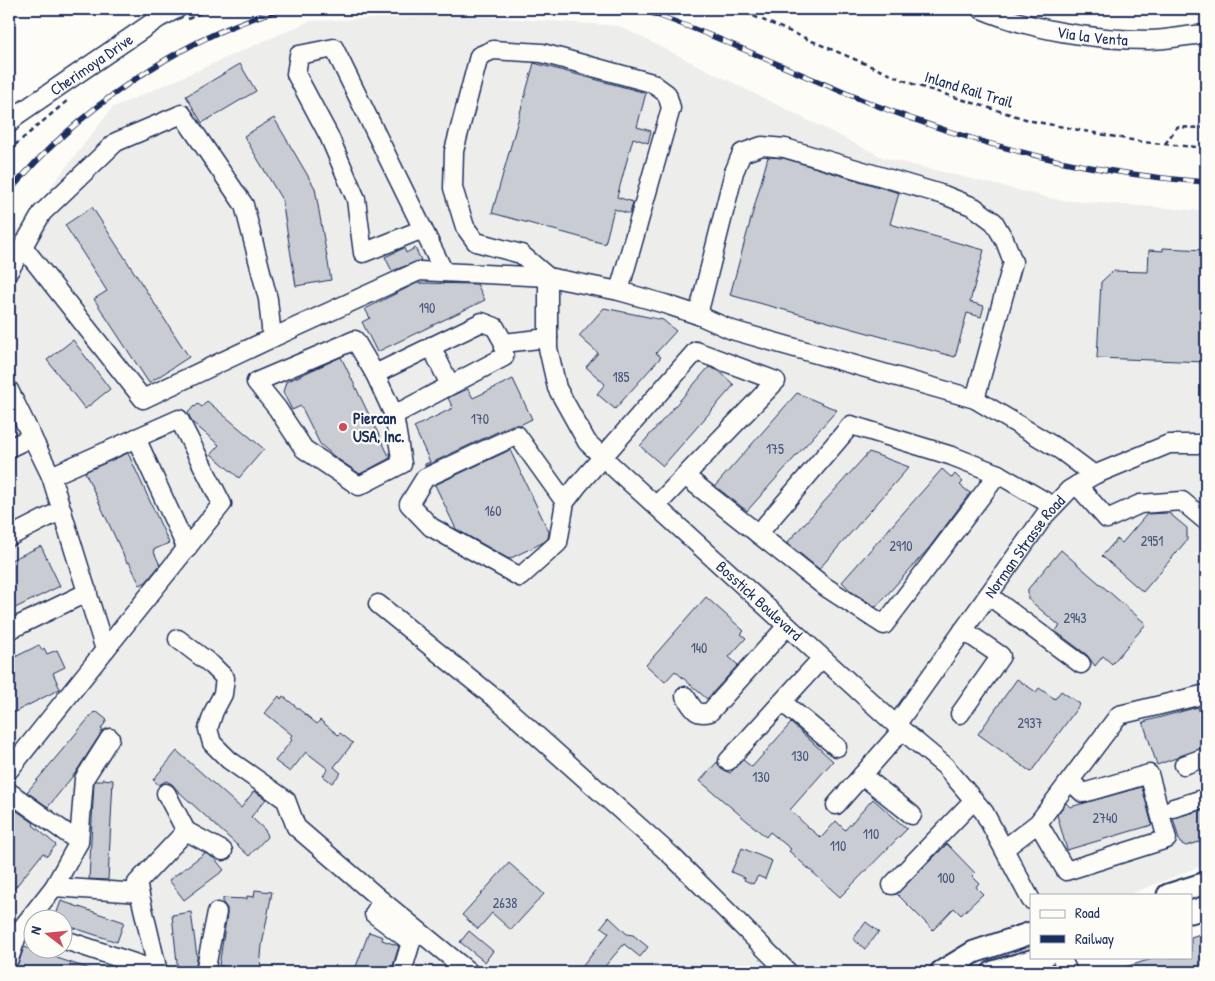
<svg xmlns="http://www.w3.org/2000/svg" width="1215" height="981" viewBox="0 0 1215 981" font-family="'Patrick Hand',sans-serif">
	<rect width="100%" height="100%" fill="#fdfcf7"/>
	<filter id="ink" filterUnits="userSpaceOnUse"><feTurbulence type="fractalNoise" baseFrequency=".02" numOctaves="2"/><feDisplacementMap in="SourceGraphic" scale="10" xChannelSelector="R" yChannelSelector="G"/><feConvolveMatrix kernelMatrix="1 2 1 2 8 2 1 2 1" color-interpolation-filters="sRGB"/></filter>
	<g filter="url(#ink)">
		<path fill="#edeeec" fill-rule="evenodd" d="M462 15 619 26 884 158 1059 200 1206 211V864L1128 895H1031V936L946 972H9V241L112 108 310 21ZM32 918H62V948H32Z"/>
		<g fill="#c9ccd3" stroke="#1b2f5e">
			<path d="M534 63 646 93 637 127 651 131 648 143 633 138 617 197 633 202 630 214 614 209 605 244 492 213Z"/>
			<path d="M240 64 256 91 202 123 186 96Z"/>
			<path d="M274 118 315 188 331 280 296 286 282 200 244 136Z"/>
			<path d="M768 157 783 158 899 193 890 224 984 250 970 302 984 306 981 317 967 313 955 357 730 295Z"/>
			<path d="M92 207 189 357 149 383 94 299 107 291 65 225Z"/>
			<path d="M404 248 406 253 415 248 421 260 392 271 385 257Z"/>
			<path d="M1163 248 1206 250V362L1097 358 1101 282 1113 271 1148 272 1149 250 1163 251Z"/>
			<path d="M417 283 477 284 485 300 377 352 362 322 370 318 365 309Z"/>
			<path d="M604 308 663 320 676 331 656 353 661 357 615 409 597 394 605 384 586 367 598 353 579 336Z"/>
			<path d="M73 340 110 389 85 409 47 360Z"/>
			<path d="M341 357 390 458 360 474 335 457 320 444 301 406 292 410 283 392 286 382Z"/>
			<path d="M709 367 719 371 734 385 663 466 640 446Z"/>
			<path d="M513 379 532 419 520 425H512L425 466V464L430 462 414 427 453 408 448 398 456 394 468 389 473 398Z"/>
			<path d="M797 393 837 410 747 511 715 486Z"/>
			<path d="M207 401 264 449 239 478 211 454 219 445 192 422 188 413 194 406 195 407 198 404 202 407Z"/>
			<path d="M510 450 549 532 548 538 544 542 509 559 456 529 435 485Z"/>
			<path d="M869 452 909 467 819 569 787 543Z"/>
			<path d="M128 453 169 543 153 550 160 565 146 582 140 585 129 562 127 563 85 472Z"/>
			<path d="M942 469 952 478 955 474 963 482 960 485 970 493 929 548 876 607 852 592 842 582Z"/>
			<path d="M1169 513 1187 528V540L1143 592 1102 556 1117 539 1122 543 1147 514Z"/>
			<path d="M41 546 60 586 9 611V561Z"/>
			<path d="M1061 550 1146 624 1112 664 1103 656 1095 666 1087 655 1055 631 1060 626 1028 599V589Z"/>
			<path d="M706 597 744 631 741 634 746 638 729 657 738 665 707 699 675 671 665 682 646 665Z"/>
			<path d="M39 645 42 650 44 648 47 654 57 650 65 667 53 673 60 689 9 715V660Z"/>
			<path d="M1017 679 1036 692 1039 688 1055 699 1061 691 1080 704 1031 772 978 734Z"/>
			<path d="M279 696 281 699 283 696 317 724 320 720 338 735 340 733 353 743 334 767 341 773 332 783 323 776 328 769 306 752 290 772 275 761 292 740 290 738 292 735 265 713Z"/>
			<path d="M1198 707 1206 734V747L1157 765 1143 722Z"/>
			<path d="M94 712 96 713 97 712 107 720 101 729 103 730 76 772 48 807 27 792Z"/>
			<path d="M791 723 833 761 790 810 809 828 821 838 836 821 845 830 873 799 907 829 840 897 789 851 791 849 770 832 766 837 700 781 717 762 721 769 730 773 743 760 752 767Z"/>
			<path d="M177 751 241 808 254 791 266 799 251 817 265 830 267 837 249 856 177 790 172 784 166 781 159 785 153 780Z"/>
			<path d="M102 779 113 780 108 880 89 879 94 782 96 781H102Z"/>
			<path d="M1142 787 1152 825 1067 850 1057 815 1066 803 1070 807Z"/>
			<path d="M14 809 34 823 33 825 56 845 47 856 43 853 9 895V816Z"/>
			<path d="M1206 809V840L1186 846 1180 843 1173 818Z"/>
			<path d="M947 844 975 873 972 876 979 883 976 887 983 894 961 915 954 908 933 930 897 894Z"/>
			<path d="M742 848 772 861 765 879 758 876 753 884 744 880 745 878 731 872Z"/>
			<path d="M205 853 215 859 224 870 184 900 169 880Z"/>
			<path d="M509 863 544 894 511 930 492 913 478 929 462 915Z"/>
			<path d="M255 890 272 892 262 945 260 969 219 966 227 914V908L223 903V898L247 899V896L254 897Z"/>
			<path d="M61 901 124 922 117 942 62 924V918H55Z"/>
			<path d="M191 912 197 957 195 972H178L172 915Z"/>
			<path d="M609 917 627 934 633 935 648 947 640 957 624 944 600 972H578L609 933 601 927Z"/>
			<path d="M866 922 879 932 865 949 853 939Z"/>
			<path d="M469 931 493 951 485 962 460 942Z"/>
			<path d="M369 932 383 937 382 940 399 946 391 972H354Z"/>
			<path d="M1206 932V972H1118V969L1152 959 1151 957H1191V937Z"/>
			<path d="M24 947 93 970V972H22L14 969 19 962Z"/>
		</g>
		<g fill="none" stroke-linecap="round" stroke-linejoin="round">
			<defs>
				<g id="minor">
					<path id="s1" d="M981 9C1031 30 1095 40 1149 40 1168 40 1187 35 1206 34"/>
					<path id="s2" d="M9 124 17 115 159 18 177 9"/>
					<path d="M423 229 363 253 356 199 329 136 296 74 299 55 334 48 444 272"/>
					<path d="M23 247 143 399 272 338"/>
					<path d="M9 271 42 213 116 142 182 114 244 205 268 299 272 338 419 271 548 277 619 291 665 304 698 315 732 330 975 399 1062 451 1094 475"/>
					<path id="s3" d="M548 277V348L557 388 587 442 611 465 896 725 945 766 984 812 1031 900"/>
					<path d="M548 277 521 254 476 242 465 227 453 188 454 151 479 56 493 50 542 53 652 83 667 94 671 108 619 291"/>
					<path d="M698 315 734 172 742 153 762 146 785 148 944 195 974 207 994 222 1005 241 1013 262 975 399"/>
					<path d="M504 343V357L394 415 375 374 482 322 495 327 504 343 548 338"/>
					<path d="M431 346 450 385"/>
					<path d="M375 374 355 340 256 382 277 408 304 449 359 486 402 464 394 415"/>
					<path d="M9 390 51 476 179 419 222 504 9 770"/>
					<path d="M136 438 187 549"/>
					<path d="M9 448 32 437"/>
					<path d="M51 476 105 650"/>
					<path d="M685 476 824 586 884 625 998 474 1053 506"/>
					<path d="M1077 485 1107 519 1140 504 1182 501 1206 521"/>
					<path d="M565 502 558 543 520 577 431 527 409 504 425 478 517 435 565 502 578 485 696 351 776 381 656 506"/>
					<path d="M758 534 851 425 952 456 998 474"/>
					<path d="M9 537 62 510"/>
					<path d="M988 595 1081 664"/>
					<path d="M378 604 497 700 673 857 788 972"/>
					<path d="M9 630 88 592"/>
					<path d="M178 639 212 665 225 678 223 694 214 711 208 729 212 743 229 760 286 800 296 827 382 901"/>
					<path d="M685 696C693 708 695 716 710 712L787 626"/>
					<path d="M782 702 837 747"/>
					<path d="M960 714 1001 656 963 630"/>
					<path id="s4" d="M896 725 1045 515 1069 490 1094 475 1169 444H1206"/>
					<path d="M728 761 822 658"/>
					<path d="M1184 765 1206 757"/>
					<path d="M862 775 912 815"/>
					<path d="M9 792 79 842 54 887"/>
					<path d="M836 805 902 730"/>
					<path d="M1173 808 1206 798"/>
					<path d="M1038 823 1066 871 1167 839 1149 774 1083 793 1070 781"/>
					<path d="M186 831 223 851"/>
					<path d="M79 842 84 779 110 738"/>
					<path d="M1004 849 1038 823 1119 715 1206 694"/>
					<path d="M892 885 974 800"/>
					<path d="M62 939 158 971"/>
					<path d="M1061 957 1068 972"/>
					<path d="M9 959 18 933 54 887 139 893"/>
					<path d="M158 972 137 883 186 831 166 793"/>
					<path d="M205 972 217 912"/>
					<path d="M402 972 411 942 374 914 382 901 469 972"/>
				</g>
				<g id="major">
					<path d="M1168 895 1206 883"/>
					<path d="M1191 912 1206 907"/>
					<path d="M941 972 974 952 1031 933"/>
					<path d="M993 972 1044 957"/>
				</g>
			</defs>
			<use href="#minor" stroke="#1b2f5e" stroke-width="21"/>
			<use href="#major" stroke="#1b2f5e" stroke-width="25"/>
			<g stroke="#1b2f5e" stroke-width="2.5" stroke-dasharray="5 4" stroke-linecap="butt">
				<path d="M737 9 915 85 1032 121 1142 142 1206 148"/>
				<path d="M188 19 209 9"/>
				<path d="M1165 144 1177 127 1206 128"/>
				<path d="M9 152 15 145 68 100"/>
			</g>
			<use href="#minor" stroke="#fdfcf7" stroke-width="18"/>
			<use href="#major" stroke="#fdfcf7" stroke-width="21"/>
			<defs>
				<g id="rail">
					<path d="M640 9C720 36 796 74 875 105 980 146 1093 174 1206 182"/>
					<path d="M9 192C75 112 182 36 283 9"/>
				</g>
			</defs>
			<use href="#rail" stroke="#1b2f5e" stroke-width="5.5"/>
			<use href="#rail" stroke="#fdfcf7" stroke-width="4" stroke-dasharray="11" stroke-linecap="butt"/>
		</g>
	</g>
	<circle fill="#d1495b" stroke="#fdfcf7" stroke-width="2" cx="343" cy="427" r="5"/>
	<g text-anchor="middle" stroke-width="4.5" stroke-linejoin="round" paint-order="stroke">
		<g font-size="14" fill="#46567b">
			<text x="427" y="313">190</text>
			<text x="621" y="382">185</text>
			<text x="480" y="424">170</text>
			<text x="775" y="454">175</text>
			<text x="493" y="516">160</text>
			<text x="1152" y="546">2951</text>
			<text x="901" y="551">2910</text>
			<text x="1075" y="623">2943</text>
			<text x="699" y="653">140</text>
			<text x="1030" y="728">2937</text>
			<text x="800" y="761">130</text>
			<text x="761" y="782">130</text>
			<text x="1105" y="823">2740</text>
			<text x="871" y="839">110</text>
			<text x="838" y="851">110</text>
			<text x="946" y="883">100</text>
			<text x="505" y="908">2638</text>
		</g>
		<g font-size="16" fill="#1b2f5e" stroke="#fdfcf7">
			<text dy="6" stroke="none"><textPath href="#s1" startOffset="115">Via la Venta</textPath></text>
			<text dy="6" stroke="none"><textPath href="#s2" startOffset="102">Cherimoya Drive</textPath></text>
			<text transform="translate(969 89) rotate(17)" y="6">Inland Rail Trail</text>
			<text dy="6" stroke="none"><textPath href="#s4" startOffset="220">Norman Strasse Road</textPath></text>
			<text dy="6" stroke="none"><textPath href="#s3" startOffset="408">Bosstick Boulevard</textPath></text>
		</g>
		<g font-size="16" font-weight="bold" fill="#1b2f5e" stroke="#fdfcf7" text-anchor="start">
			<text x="353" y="424">Piercan<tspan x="353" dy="18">USA, Inc.</tspan></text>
		</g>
	</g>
	<rect width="1215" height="981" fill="none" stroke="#fdfcf7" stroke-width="30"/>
	<rect x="15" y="15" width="1185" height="951" fill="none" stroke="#1b2f5e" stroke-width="2" filter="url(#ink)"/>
	<rect x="1030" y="894" width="162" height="65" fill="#fdfcf7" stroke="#a3aaba"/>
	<rect x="1040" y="910" width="25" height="8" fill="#fdfcf7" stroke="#a3aaba"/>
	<text x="1075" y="918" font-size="15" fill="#1b2f5e">Road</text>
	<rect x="1040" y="935" width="25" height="8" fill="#1b2f5e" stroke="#a3aaba"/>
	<text x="1075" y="944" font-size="15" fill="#1b2f5e">Railway</text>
	<g transform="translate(48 934) rotate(286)"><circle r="24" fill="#fdfcf7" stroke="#a3aaba"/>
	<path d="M0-4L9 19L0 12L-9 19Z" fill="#d1495b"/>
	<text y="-8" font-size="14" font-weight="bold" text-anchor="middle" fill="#1b2f5e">N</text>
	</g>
</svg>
